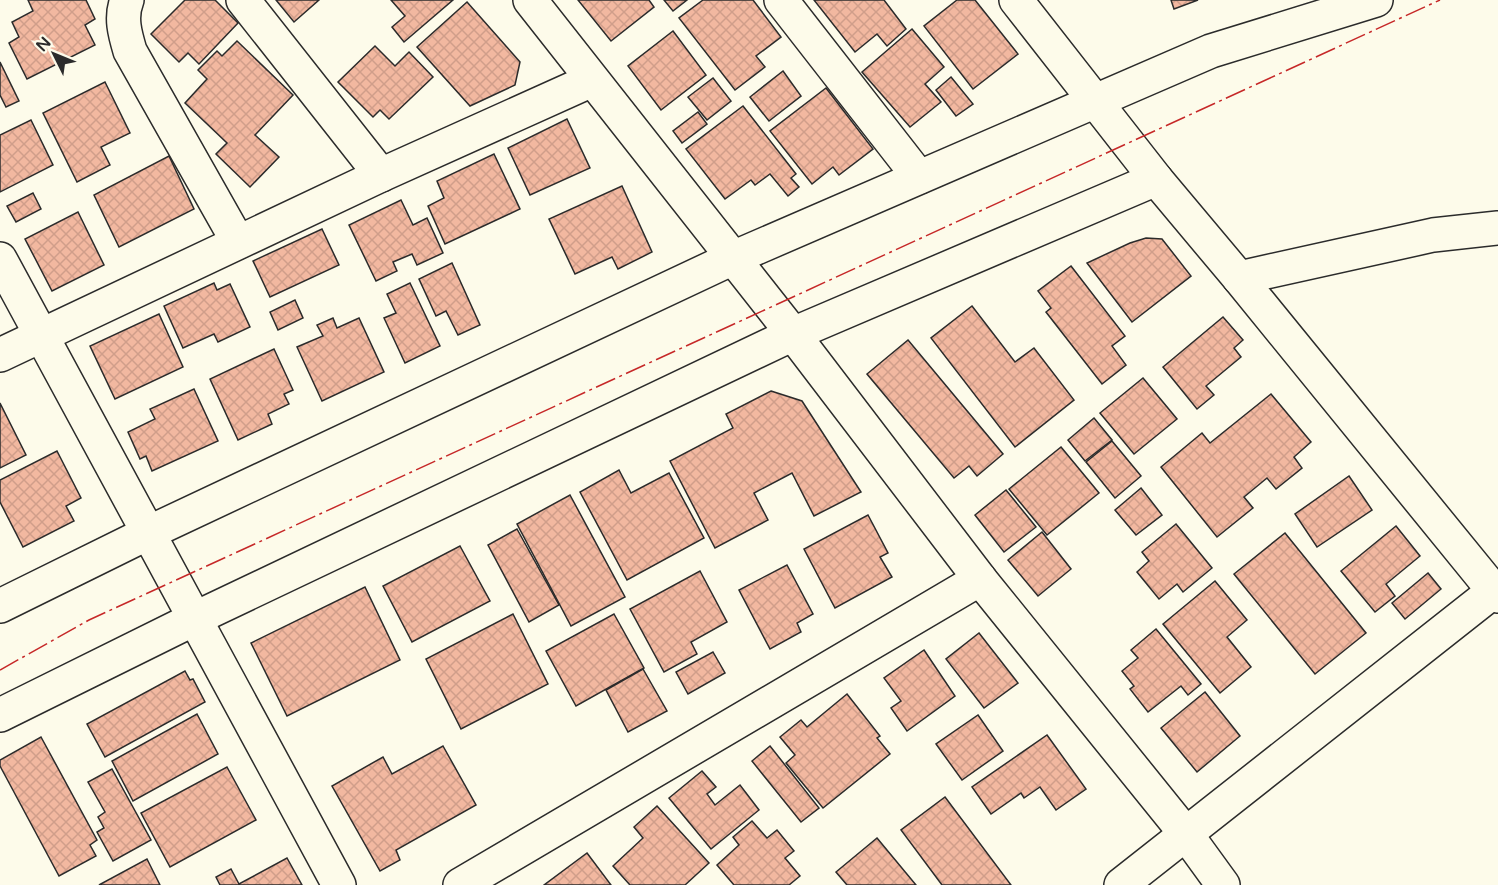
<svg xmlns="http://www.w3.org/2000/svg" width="1498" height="885" viewBox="0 0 1498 885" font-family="'Varela Round',sans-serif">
	<defs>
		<pattern id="building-cross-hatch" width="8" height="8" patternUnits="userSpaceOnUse" patternTransform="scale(1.5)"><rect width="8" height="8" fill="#f2b8a0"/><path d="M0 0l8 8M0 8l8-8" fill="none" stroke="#d09e8a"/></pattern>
	</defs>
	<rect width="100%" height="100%" fill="#fdfbea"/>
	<g fill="url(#building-cross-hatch)" stroke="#2b2b2b" stroke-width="1.5">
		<path d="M28 0H86L95 19 85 25 95 45 27 79 9 43 19 37 12 22 33 11Z"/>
		<path d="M185 0H215L238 23 199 64 188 53 179 62 151 34Z"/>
		<path d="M276 0H319L294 22Z"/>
		<path d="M391 0H453L404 42 392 27 405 16Z"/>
		<path d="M578 0H649L654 7 611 41Z"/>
		<path d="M664 0H687L673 11Z"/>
		<path d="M703 0H753L781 37 756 56 765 67 735 90 679 18Z"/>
		<path d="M814 0H884L906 29 887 46 877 34 855 52Z"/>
		<path d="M957 0H975L1018 54 973 89 924 26Z"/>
		<path d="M1171 0H1198L1174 9Z"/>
		<path d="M467 2 520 62 515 85 470 106 417 47Z"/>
		<path d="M912 29 944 67 925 84 941 102 910 127 862 72Z"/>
		<path d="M673 31 706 75 661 110 628 66Z"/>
		<path d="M237 41 293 95 255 135 279 157 250 187 216 154 227 143 185 103 207 79 198 70 217 51 222 56Z"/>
		<path d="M375 46 395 66 409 52 433 77 389 119 380 110 373 117 338 82Z"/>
		<path d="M0 62 19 101 6 107 0 95Z"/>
		<path d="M783 71 801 96 769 121 750 97Z"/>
		<path d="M951 77 973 104 956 116 936 90Z"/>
		<path d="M713 78 731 101 707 120 688 97Z"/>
		<path d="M105 82 130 133 101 147 110 165 77 182 43 113Z"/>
		<path d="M826 88 873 149 839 175 833 167 812 184 770 131Z"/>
		<path d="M743 106 796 174 791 178 799 187 788 196 770 174 755 185 751 180 725 199 686 149Z"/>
		<path d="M698 112 707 124 682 143 673 131Z"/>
		<path d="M567 119 590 168 530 195 508 148Z"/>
		<path d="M31 120 53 165 0 192V135Z"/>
		<path d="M494 154 520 209 445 244 428 206 444 198 437 181Z"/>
		<path d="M169 156 194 209 119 247 94 195Z"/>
		<path d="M622 186 652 252 618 269 612 257 575 274 549 219Z"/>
		<path d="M33 193 41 209 16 222 7 206Z"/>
		<path d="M401 200 413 225 427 218 443 253 417 265 412 254 393 262 397 271 376 281 349 225Z"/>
		<path d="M78 212 104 265 52 291 25 239Z"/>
		<path d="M322 229 339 265 270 297 253 261Z"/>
		<path d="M1146 238 1162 239 1191 276 1132 322 1087 263 1130 243Z"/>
		<path d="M452 263 480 325 458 335 446 311 436 316 419 279Z"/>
		<path d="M1071 266 1125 336 1112 346 1126 365 1102 384 1046 312 1051 308 1038 291Z"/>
		<path d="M214 283 217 290 230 284 250 327 218 342 214 334 183 348 164 306Z"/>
		<path d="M410 283 440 346 405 363 384 318 396 313 387 294Z"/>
		<path d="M295 300 303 318 278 330 270 312Z"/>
		<path d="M972 306 1015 362 1034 348 1074 400 1015 447 931 338Z"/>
		<path d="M159 314 183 367 115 399 90 346Z"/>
		<path d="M1223 317 1243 340 1234 348 1241 357 1206 386 1214 395 1197 409 1163 367Z"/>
		<path d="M333 318 337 328 359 318 384 372 322 401 297 347 323 336 317 325Z"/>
		<path d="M908 340 1003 454 977 476 969 466 954 478 867 374Z"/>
		<path d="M274 349 293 390 284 394 289 404 268 414 272 424 238 440 210 379Z"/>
		<path d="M1143 378 1177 419 1134 454 1100 413Z"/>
		<path d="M194 389 218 441 152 471 146 456 140 459 128 432 155 419 150 409Z"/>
		<path d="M771 391 802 401 861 492 814 516 792 473 754 493 768 520 715 548 670 461 733 428 726 414Z"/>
		<path d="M1271 394 1311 442 1294 457 1302 468 1276 489 1267 478 1244 497 1253 508 1217 537 1161 467 1202 433 1210 443Z"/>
		<path d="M0 403 26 455 0 468Z"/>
		<path d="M1094 418 1112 440 1085 461 1068 440Z"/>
		<path d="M1112 441 1141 476 1115 498 1086 462Z"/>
		<path d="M1061 447 1099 493 1047 535 1009 489Z"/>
		<path d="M57 451 81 498 66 506 74 521 23 547 0 502V480Z"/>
		<path d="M619 470 631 493 669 473 704 538 627 580 580 492Z"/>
		<path d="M1349 476 1372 510 1317 547 1295 514Z"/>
		<path d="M1141 488 1162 515 1136 535 1115 510Z"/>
		<path d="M1006 490 1036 527 1004 552 975 515Z"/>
		<path d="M570 495 625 597 571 626 517 524Z"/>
		<path d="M868 515 888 553 880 557 892 577 835 608 804 549Z"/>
		<path d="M1176 524 1212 568 1183 592 1177 584 1159 599 1137 572 1149 561 1142 552Z"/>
		<path d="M1396 526 1420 556 1386 584 1395 596 1375 612 1341 571Z"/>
		<path d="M517 529 559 605 529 622 488 545Z"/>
		<path d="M1042 532 1071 569 1038 596 1008 560Z"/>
		<path d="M1285 533 1366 633 1315 674 1234 574Z"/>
		<path d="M460 546 490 601 412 642 383 586Z"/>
		<path d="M787 565 813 614 797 623 801 632 770 649 739 590Z"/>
		<path d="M700 571 727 622 691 642 697 654 664 672 630 609Z"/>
		<path d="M1428 573 1441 589 1405 619 1392 603Z"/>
		<path d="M1215 581 1247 620 1227 637 1251 667 1220 693 1163 624Z"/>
		<path d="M365 587 400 660 287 716 251 643Z"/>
		<path d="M513 614 548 684 461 729 426 659Z"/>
		<path d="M614 614 644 668 576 706 546 651Z"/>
		<path d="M1156 629 1201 684 1188 695 1181 686 1148 712 1130 689 1134 686 1122 671 1138 658 1131 650Z"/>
		<path d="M979 633 1018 683 984 708 946 659Z"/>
		<path d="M924 650 955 696 907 731 891 708 901 701 884 678Z"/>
		<path d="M713 652 725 673 688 694 676 672Z"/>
		<path d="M643 669 667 711 628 732 606 690Z"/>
		<path d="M185 671 190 680 193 679 205 702 105 757 87 724Z"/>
		<path d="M1205 692 1240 736 1197 772 1161 728Z"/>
		<path d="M847 694 880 736 877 738 890 754 823 808 786 763 795 755 780 737 801 720 807 727Z"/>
		<path d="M197 714 218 754 133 801 112 761Z"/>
		<path d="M978 715 1003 751 962 780 936 744Z"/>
		<path d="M1047 735 1086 789 1056 810 1040 787 1024 798 1021 793 991 814 972 787Z"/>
		<path d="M41 737 97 840 90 845 96 856 59 876 0 766V760Z"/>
		<path d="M443 746 476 805 396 850 400 860 380 871 332 786 383 757 392 774Z"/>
		<path d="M770 746 819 808 801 822 752 761Z"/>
		<path d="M227 767 256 820 170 867 141 813Z"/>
		<path d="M112 769 151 840 113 861 97 832 104 828 98 817 105 812 88 782Z"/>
		<path d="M702 771 716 787 707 794 715 805 740 785 759 810 711 849 669 798Z"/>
		<path d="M945 797 1011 885H942L901 830Z"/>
		<path d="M657 806 709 863 685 885H630L613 866 643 838 634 827Z"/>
		<path d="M752 821 767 838 777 830 794 851 785 858 800 876 789 885H734L717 865 739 845 733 837Z"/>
		<path d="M877 838 916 885H847L836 872Z"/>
		<path d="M587 853 611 885H544Z"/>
		<path d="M287 858 302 885H220L216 877 231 869 239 884Z"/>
		<path d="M147 859 160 885H99Z"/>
	</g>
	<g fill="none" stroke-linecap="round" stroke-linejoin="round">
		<defs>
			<g id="minor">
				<path d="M127 0C120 17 125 34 130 51L238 242"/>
				<path d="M243 0 381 175"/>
				<path d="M530 0 793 334 980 579 1186 834 1223 885"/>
				<path d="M781 0 919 177"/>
				<path d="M1016 0 1156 179 1239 278 1498 596"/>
				<path d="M0 259 339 885"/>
				<path d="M1239 278 1433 235 1498 228"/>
				<path d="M0 355 381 175 592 80"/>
				<path d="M0 606 148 533 733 258 1211 51 1376 0"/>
				<path d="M0 715 196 618 793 334 1156 179"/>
				<path d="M460 885 980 579"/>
				<path d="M1121 885 1494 591"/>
			</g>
		</defs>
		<use href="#minor" stroke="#2b2b2b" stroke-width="36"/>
		<use href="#minor" stroke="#fdfbea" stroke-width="33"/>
		<path stroke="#c62828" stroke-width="1.5" stroke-dasharray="21 4.5 3 4.5" stroke-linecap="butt" d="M0 670 89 620 1440 0"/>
	</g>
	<g transform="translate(54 54) rotate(313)" stroke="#fdfbea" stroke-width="4.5" paint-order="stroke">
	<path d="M0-4.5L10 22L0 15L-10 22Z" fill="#2b2b2b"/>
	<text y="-9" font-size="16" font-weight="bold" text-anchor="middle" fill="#2b2b2b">N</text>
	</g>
</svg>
